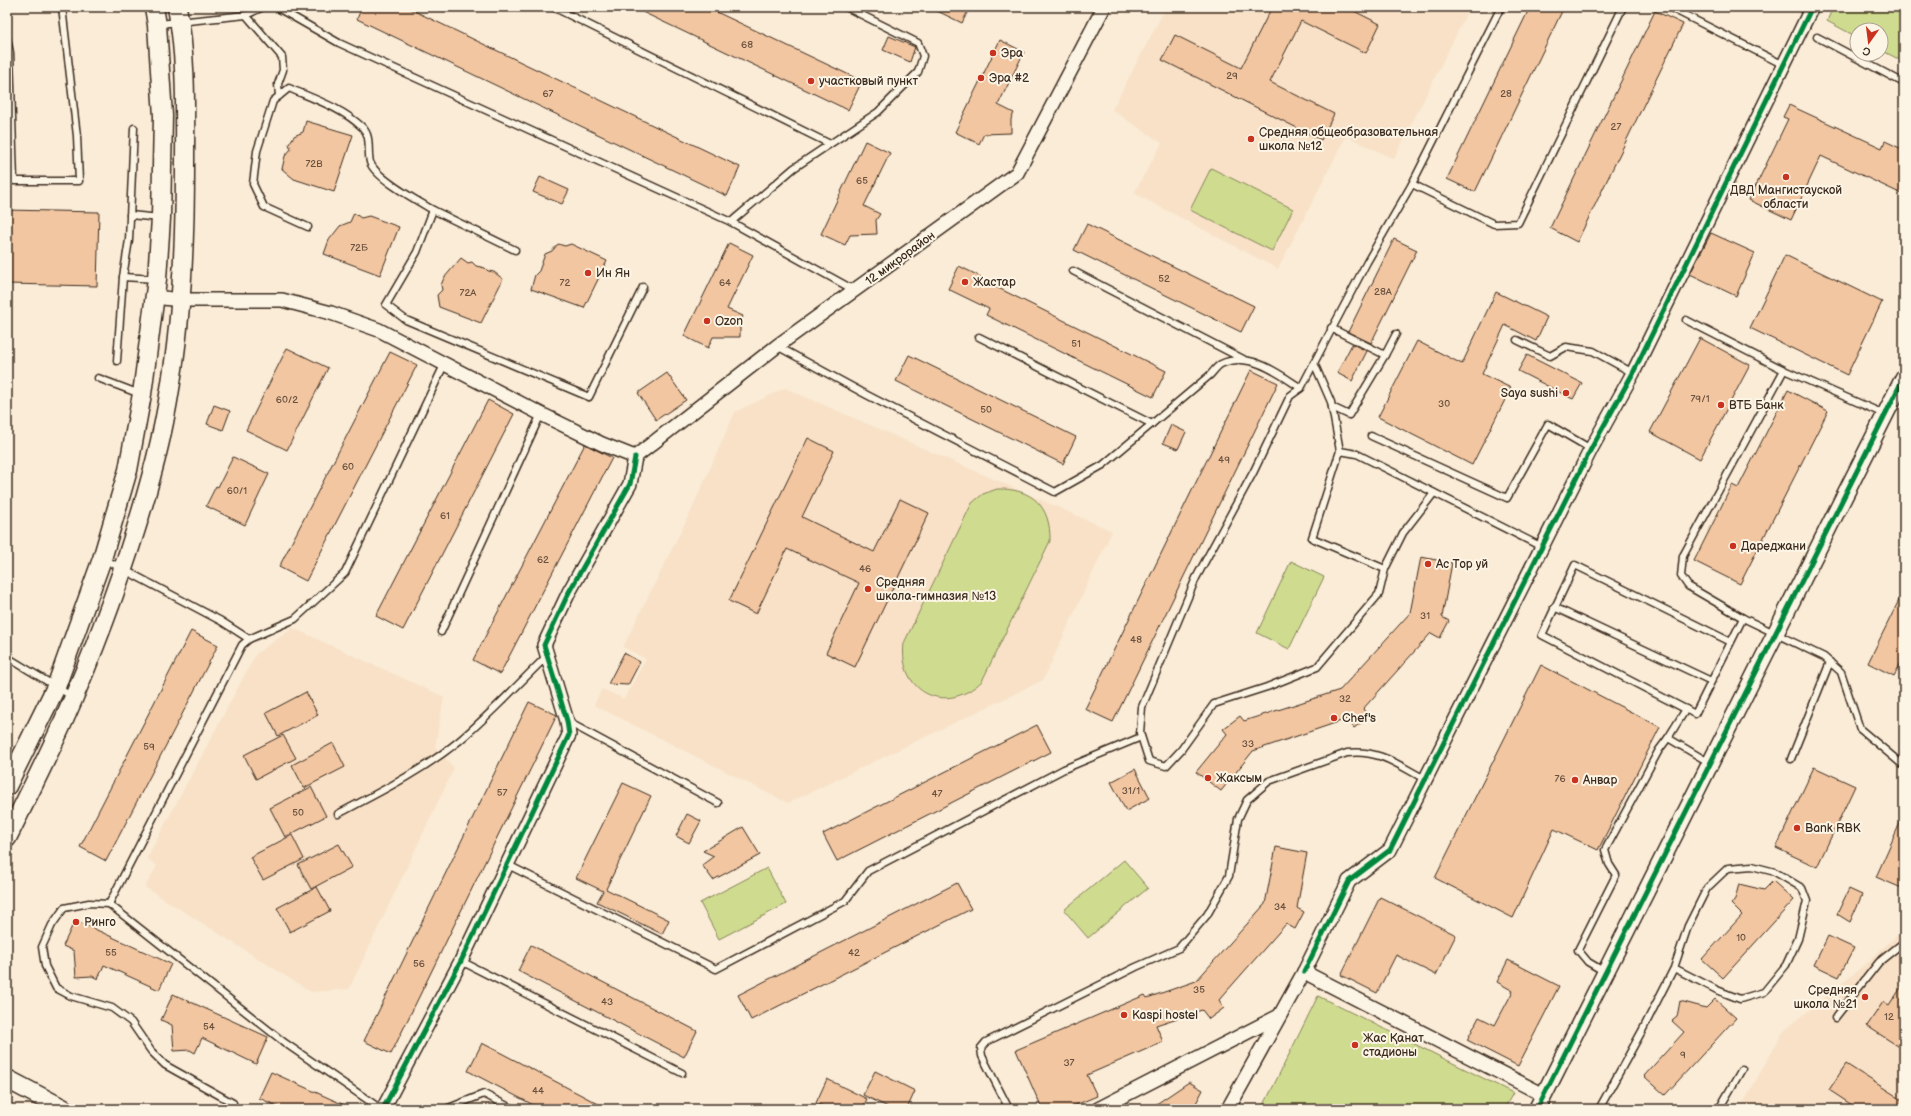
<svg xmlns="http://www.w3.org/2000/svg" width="1911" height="1116" viewBox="0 0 1911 1116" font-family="'Balsamiq Sans',sans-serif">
	<rect width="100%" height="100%" fill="#faecd7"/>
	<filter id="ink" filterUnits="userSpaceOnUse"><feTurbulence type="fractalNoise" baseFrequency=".025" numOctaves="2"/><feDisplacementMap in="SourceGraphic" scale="8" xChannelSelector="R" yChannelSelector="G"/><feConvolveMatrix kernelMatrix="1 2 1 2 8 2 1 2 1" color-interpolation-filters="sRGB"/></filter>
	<g filter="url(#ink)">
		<g fill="#f8e1c7">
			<path d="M1166 7H1470L1394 159 1346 136 1278 269 1134 193 1162 143 1112 110Z"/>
			<path d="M785 388 1112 531 1043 680 788 803 594 705 602 689 624 699 646 659 623 647 692 509 735 412Z"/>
			<path d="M293 628 444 697 435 747 454 768 349 989 311 992 145 887 157 866 147 858 256 654Z"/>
			<path d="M1904 929V1109H1740L1783 1032 1868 962Z"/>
		</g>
		<g fill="#cfdc90" stroke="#858357">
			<path d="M1833 7H1904V62L1881 50V30H1857V37L1827 21Z"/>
			<path d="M1211 168 1293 209 1272 251 1190 210Z"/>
			<path d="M997 489C1032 488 1051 506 1050 541L982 681C946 716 898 693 904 643L972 503 983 494Z"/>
			<path d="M1291 561 1324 577 1289 649 1257 633Z"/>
			<path d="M1124 860 1148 888 1088 938 1064 910Z"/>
			<path d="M767 868 786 904 719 939 700 903Z"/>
			<path d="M1318 996 1513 1093 1504 1109H1262Z"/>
		</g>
		<g fill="#f2c6a1" stroke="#3b2a1e">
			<path d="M362 7H406L740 167 727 196 357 19Z"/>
			<path d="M632 7H706L862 81 848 110Z"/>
			<path d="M929 7H970L962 23Z"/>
			<path d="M1272 7H1346L1380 24 1366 53 1301 21 1270 82 1334 114 1321 140 1162 60 1175 35 1241 68Z"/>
			<path d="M1530 7H1564L1475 192 1447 179Z"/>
			<path d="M1655 11 1683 24 1577 242 1550 228Z"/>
			<path d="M889 36 915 47 910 62 883 50Z"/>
			<path d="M1000 40 1024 52 998 105 1014 113 1011 119V133L984 134 979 144 955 132Z"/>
			<path d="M1789 105 1882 148 1885 141 1904 150V195L1821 156 1791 220 1749 200 1788 119 1783 117Z"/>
			<path d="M306 121 353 135 334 192 294 179 282 169 285 156 291 149 289 144 294 136 303 132Z"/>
			<path d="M865 141 890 153 864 206 880 214 876 220 877 234 850 235 845 245 821 234Z"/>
			<path d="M540 177 569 190 562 204 533 192Z"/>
			<path d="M7 210 99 212 97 286 7 284Z"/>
			<path d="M354 213 361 218 369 216 399 227 380 275 324 254 329 240 340 226 350 222Z"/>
			<path d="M1087 224 1254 306 1241 332 1074 250Z"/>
			<path d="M1711 233 1755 253 1736 296 1690 274Z"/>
			<path d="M1394 239 1417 250 1371 343 1348 332Z"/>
			<path d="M729 243 753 255 727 309 743 316 740 323V337H713L708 348 684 336Z"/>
			<path d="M558 244 565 246 571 244 607 261 584 308 531 289 535 275 539 271 545 254 552 251Z"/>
			<path d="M1785 255 1882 302 1847 375 1750 328Z"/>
			<path d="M461 258 468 263 472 262 476 266 485 268 488 271 494 272 503 279 481 323 439 307 437 295 442 290 441 285 444 278Z"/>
			<path d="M959 266 981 277 980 279 1166 371 1153 397 986 315 989 309 948 289Z"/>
			<path d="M1496 292 1547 317 1536 341 1505 325 1482 374 1511 388 1472 465 1378 417 1417 341 1462 364Z"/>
			<path d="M1700 338 1750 365 1700 459 1650 432Z"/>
			<path d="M1352 344 1367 351 1352 381 1337 373Z"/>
			<path d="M287 348 328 368 287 450 246 430Z"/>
			<path d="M390 352 417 365 306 581 279 567Z"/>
			<path d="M909 355 1076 437 1063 464 896 381Z"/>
			<path d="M1527 355 1582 383 1573 399 1518 371Z"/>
			<path d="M1251 370 1278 383 1113 722 1085 709Z"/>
			<path d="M667 373 686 400 656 420 638 393Z"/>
			<path d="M1788 390 1828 411 1740 584 1694 561 1732 485 1738 488Z"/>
			<path d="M488 400 514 414 403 630 376 616Z"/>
			<path d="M214 405 230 411 223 430 207 424Z"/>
			<path d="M1171 425 1186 432 1178 449 1163 443Z"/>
			<path d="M808 438 834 451 802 517 874 552 900 499 929 513 855 667 826 653 859 583 787 549 756 614 729 601Z"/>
			<path d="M585 444 612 458 500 674 473 660Z"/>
			<path d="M233 457 269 474 245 525 206 506 216 486 218 487Z"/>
			<path d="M1421 557 1452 563 1442 617 1449 621 1440 638 1431 633 1363 709 1369 717 1354 728 1347 719 1253 751 1221 791 1196 772 1227 734 1223 729 1240 716 1244 721 1340 690 1410 613Z"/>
			<path d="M1904 590V657L1894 676 1868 663Z"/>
			<path d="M191 631 218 645 106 861 80 847Z"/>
			<path d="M624 653 640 662 628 685 608 684Z"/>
			<path d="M1541 665 1660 727 1598 850 1554 829 1513 918 1435 878Z"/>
			<path d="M306 692 318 715 278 736 266 713Z"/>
			<path d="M529 702 557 715 391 1054 364 1041Z"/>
			<path d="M1037 725 1051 752 837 861 823 834Z"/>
			<path d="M283 735 296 758 256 779 244 755Z"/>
			<path d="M333 743 345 767 304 788 292 765Z"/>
			<path d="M1814 767 1855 786 1817 867 1776 848Z"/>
			<path d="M1135 769 1150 798 1126 811 1111 782Z"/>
			<path d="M623 783 651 796 606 889 669 920 662 934 597 902 603 891 576 878Z"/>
			<path d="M311 787 326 816 285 837 270 808Z"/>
			<path d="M687 814 701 821 689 843 676 836Z"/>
			<path d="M1904 814V889L1876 877Z"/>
			<path d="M743 827 760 855 713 880 702 865 714 856 703 851Z"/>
			<path d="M292 835 304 859 263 880 250 857Z"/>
			<path d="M339 844 352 867 311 889 298 865Z"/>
			<path d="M1276 847 1307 853 1297 908 1304 912 1295 929 1286 924 1219 1000 1224 1008 1209 1019 1202 1010 1156 1025 1163 1042 1087 1075 1097 1096 1066 1109H1042L1016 1050 1145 995 1147 998 1196 981 1265 904Z"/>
			<path d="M1773 881 1794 900 1723 978 1702 959 1742 915 1731 904 1735 899 1739 884 1764 890Z"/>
			<path d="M957 883 971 909 751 1020 738 995Z"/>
			<path d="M317 887 330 911 290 932 277 908Z"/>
			<path d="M1849 889 1862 895 1850 922 1837 914Z"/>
			<path d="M1380 897 1456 935 1436 975 1396 955 1377 993 1341 975Z"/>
			<path d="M75 920 171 964 159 990 104 965 98 979 92 976 76 977 74 951 63 946Z"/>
			<path d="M1828 936 1854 948 1839 977 1814 965Z"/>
			<path d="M531 945 697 1031 684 1057 518 971Z"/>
			<path d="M1508 960 1559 986 1518 1066 1467 1040 1479 1017 1495 1025 1513 991 1497 982Z"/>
			<path d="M1904 983V1050L1867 1026 1883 1002 1889 1006Z"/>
			<path d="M173 994 268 1037 256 1064 202 1038 195 1053 190 1050 174 1051 172 1025 161 1020Z"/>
			<path d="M1715 999 1736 1018 1665 1095 1644 1076 1684 1032 1672 1021 1677 1017 1680 1001 1706 1008Z"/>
			<path d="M482 1043 608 1109H541L468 1071Z"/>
			<path d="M1846 1064 1904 1101V1109H1858L1829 1090Z"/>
			<path d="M875 1071 915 1091 907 1109H892L863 1095Z"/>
			<path d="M271 1072 353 1109H284L259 1098Z"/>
			<path d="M827 1079 867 1099 862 1109H829L816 1103Z"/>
			<path d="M1189 1082 1203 1090 1193 1109H1149Z"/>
		</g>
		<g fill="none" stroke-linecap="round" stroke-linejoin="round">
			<defs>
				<g id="service">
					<path d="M276 7 339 43 731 222 794 168 878 112 918 72 923 56 918 43 846 7"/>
					<path d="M553 7 830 144"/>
					<path d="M1501 7 1412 184 1494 224 1518 223 1623 7"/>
					<path d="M1669 7 1784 65"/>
					<path d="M246 15 282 57 283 70 278 84 279 96"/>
					<path d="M159 24 246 15 263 7"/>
					<path d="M1817 37 1904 83"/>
					<path d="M7 38 10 53 14 181H79L77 136 62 7"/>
					<path d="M1412 184 1367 262 1314 363 1331 402 1340 451 1357 454 1542 547"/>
					<path d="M130 215 160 218"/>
					<path d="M731 222 854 290"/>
					<path d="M308 227 264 207 253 184 257 151 273 101 289 88C314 99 342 108 362 127 372 136 367 151 370 162 375 178 418 201 433 210"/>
					<path d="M515 250 433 210 417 252 386 305 406 320 589 397 643 287"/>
					<path d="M1073 271 1243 359"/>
					<path d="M123 277 156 279"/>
					<path d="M1686 320 1784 370 1884 414"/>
					<path d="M1331 328 1385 355"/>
					<path d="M979 337 1152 424"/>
					<path d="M1517 340 1550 356 1566 347 1593 351 1633 373"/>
					<path d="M777 346 867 395 1055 492 1103 465 1210 375C1213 372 1217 366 1221 364 1250 351 1278 373 1301 388"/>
					<path d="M117 361 123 277 129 240 134 128"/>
					<path d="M1314 363 1301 388 1290 396 1254 471 1196 578 1142 707 1140 733 1149 761 1166 766 1181 750 1214 704 1267 687 1317 667 1379 594 1385 569 1403 533 1434 493"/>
					<path d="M1784 370 1683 556 1681 576 1688 586 1743 618 1824 657 1841 672 1860 729 1904 766"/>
					<path d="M98 378 140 394"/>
					<path d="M1332 407 1349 415 1385 355 1396 334"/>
					<path d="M1371 436 1507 498 1548 424 1591 449"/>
					<path d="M1340 451 1312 538 1385 569"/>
					<path d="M104 559 221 621 249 639 295 619 345 573 444 365"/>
					<path d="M1554 607 1711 681"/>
					<path d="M441 632 541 414"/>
					<path d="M1731 642 1575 565 1542 635 1695 714 1743 618"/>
					<path d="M7 657 73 697"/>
					<path d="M568 722 718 803"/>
					<path d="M1668 738 1686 709"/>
					<path d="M1791 759 1830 662"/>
					<path d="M338 814C380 792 422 771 459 741 490 715 518 684 547 656"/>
					<path d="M506 864 716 969 845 901 868 871 1064 769 1141 737"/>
					<path d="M109 904 242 645 249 639"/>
					<path d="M461 961 682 1073"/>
					<path d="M1605 972 1588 962 1578 950 1616 875 1609 864 1605 850 1659 750 1668 738 1710 763"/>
					<path d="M1835 1018 1879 962 1904 942"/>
					<path d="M233 1103 165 1065 151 1051 131 1022 112 1008 71 996 56 988 45 966 42 947 52 925 64 908 89 903 109 904 285 1043 381 1109"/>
					<path d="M446 1109 484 1094 513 1109"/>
					<path d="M1009 1109 982 1056 981 1048 986 1042 1136 967 1179 948 1207 915 1229 876 1238 819 1247 800 1269 781 1347 753C1379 749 1398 765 1425 779"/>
					<path d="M1599 1109 1642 1031 1674 968 1688 926 1707 888 1728 868 1752 866 1775 872 1802 888 1807 901 1798 939 1786 965 1764 992 1740 999 1717 990 1674 968"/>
					<path d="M1719 1109 1742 1069"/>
				</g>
				<g id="minor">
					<path d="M155 297 180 300H282L331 313 379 330 541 414 602 444 635 457"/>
					<path d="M635 457 777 346 1017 173 1104 7"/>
					<path d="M1304 972 1349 881 1390 850 1591 449 1633 373 1812 7"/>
					<path d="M383 1109 461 961 569 735 567 721 544 645 569 592 630 484 635 457"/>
					<path d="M1098 1109 1279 1016"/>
					<path d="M1228 1109 1304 972 1544 1095"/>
				</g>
				<path id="tertiary" d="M1537 1109 1904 377"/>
				<g id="secondary">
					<path d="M7 786 56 687 102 559 128 470 142 394 157 279 161 218 163 116 157 25 154 7"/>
					<path d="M7 838C30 792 54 745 74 697 104 626 131 551 151 477 179 376 185 270 185 167 185 114 187 59 177 7"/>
					<path d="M7 1079 64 1109"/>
				</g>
			</defs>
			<use href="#service" stroke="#3b2a1e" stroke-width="9"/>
			<use href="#minor" stroke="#3b2a1e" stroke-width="16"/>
			<use href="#tertiary" stroke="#3b2a1e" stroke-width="19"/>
			<use href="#secondary" stroke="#3b2a1e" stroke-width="21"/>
			<path stroke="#3b2a1e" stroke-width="2.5" stroke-dasharray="1 3" stroke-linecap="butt" d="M1902 117 1904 112"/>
			<use href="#service" stroke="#fcf5e5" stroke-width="6"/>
			<use href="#minor" stroke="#fcf5e5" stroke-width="13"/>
			<use href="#tertiary" stroke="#fcf5e5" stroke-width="16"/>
			<use href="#secondary" stroke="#fcf5e5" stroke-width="18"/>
			<defs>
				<g id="cycleway">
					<path d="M1304 972 1349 881 1390 850 1591 449 1633 373 1812 7"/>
					<path d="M383 1109 461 961 569 735 567 721 544 645 569 592 630 484 635 457"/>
					<path d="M1537 1109 1904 377"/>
				</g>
			</defs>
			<use href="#cycleway" stroke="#fcf5e5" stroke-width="8"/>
			<use href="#cycleway" stroke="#00873e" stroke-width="5"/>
		</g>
	</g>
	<g fill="#c8321e" stroke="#fcf5e5" stroke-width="1.5">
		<circle cx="993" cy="53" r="4"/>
		<circle cx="981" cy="78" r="4"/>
		<circle cx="811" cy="81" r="4"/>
		<circle cx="1251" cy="139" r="4"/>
		<circle cx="1786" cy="177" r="4"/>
		<circle cx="588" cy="273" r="4"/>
		<circle cx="965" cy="282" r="4"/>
		<circle cx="707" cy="321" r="4"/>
		<circle cx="1566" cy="393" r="4"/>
		<circle cx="1721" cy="405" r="4"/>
		<circle cx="1733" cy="546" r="4"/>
		<circle cx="1428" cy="564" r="4"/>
		<circle cx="868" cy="589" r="4"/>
		<circle cx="1334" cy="718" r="4"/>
		<circle cx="1208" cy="778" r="4"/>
		<circle cx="1575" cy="780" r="4"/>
		<circle cx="1797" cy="828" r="4"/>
		<circle cx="76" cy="922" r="4"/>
		<circle cx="1865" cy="997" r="4"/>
		<circle cx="1124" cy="1015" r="4"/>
		<circle cx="1355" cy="1045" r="4"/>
	</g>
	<g text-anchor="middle" stroke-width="4" stroke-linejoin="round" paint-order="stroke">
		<g font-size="10" fill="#69513f">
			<text x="747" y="48">68</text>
			<text x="1232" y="79">29</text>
			<text x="548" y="97">67</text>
			<text x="1506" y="97">28</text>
			<text x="1616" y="130">27</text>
			<text x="314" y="167">72В</text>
			<text x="862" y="184">65</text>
			<text x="359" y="251">72Б</text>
			<text x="1164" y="282">52</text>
			<text x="565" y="286">72</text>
			<text x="725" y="286">64</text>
			<text x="1383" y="295">28А</text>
			<text x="468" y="296">72А</text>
			<text x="1076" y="347">51</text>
			<text x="1700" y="402">79/1</text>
			<text x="287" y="403">60/2</text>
			<text x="1444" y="407">30</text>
			<text x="986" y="413">50</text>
			<text x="1224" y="463">49</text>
			<text x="348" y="470">60</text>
			<text x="237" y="494">60/1</text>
			<text x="445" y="519">61</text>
			<text x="543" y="563">62</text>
			<text x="865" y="572">46</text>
			<text x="1425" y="619">31</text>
			<text x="1136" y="643">48</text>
			<text x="1345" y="702">32</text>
			<text x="1248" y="747">33</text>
			<text x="149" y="750">59</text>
			<text x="1560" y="782">76</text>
			<text x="1131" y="794">31/1</text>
			<text x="502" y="796">57</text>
			<text x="937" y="797">47</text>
			<text x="298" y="816">50</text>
			<text x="1280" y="910">34</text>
			<text x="1741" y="941">10</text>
			<text x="111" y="956">55</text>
			<text x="854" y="956">42</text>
			<text x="419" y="967">56</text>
			<text x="1199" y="993">35</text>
			<text x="607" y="1005">43</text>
			<text x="1889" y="1020">12</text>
			<text x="209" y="1030">54</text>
			<text x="1683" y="1058">9</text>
			<text x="1069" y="1066">37</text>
			<text x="538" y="1094">44</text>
		</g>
		<g font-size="12" fill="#3b2a1e" stroke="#fcf5e5" text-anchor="start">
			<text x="1001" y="57">Эра</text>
			<text x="989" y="82">Эра #2</text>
			<text x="819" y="85">участковый пункт</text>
			<text x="1259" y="136">Средняя общеобразовательная<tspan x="1259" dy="14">школа №12</tspan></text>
			<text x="1786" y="194" text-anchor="middle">ДВД Мангистауской<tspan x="1786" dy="14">области</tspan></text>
			<text x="596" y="277">Ин Ян</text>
			<text x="973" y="286">Жастар</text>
			<text x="715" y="325">Ozon</text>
			<text x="1558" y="397" text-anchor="end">Saya sushi</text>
			<text x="1729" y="409">ВТБ Банк</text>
			<text x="1741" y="550">Дареджани</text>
			<text x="1436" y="568">Ас Тор уй</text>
			<text x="876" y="586">Средняя<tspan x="876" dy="14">школа-гимназия №13</tspan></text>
			<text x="1342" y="722">Chef's</text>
			<text x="1216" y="782">Жаксым</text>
			<text x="1583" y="784">Анвар</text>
			<text x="1805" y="832">Bank RBK</text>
			<text x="84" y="926">Ринго</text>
			<text x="1857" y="994" text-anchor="end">Средняя<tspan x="1857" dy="14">школа №21</tspan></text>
			<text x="1132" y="1019">Kaspi hostel</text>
			<text x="1363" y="1042">Жас Қанат<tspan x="1363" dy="14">стадионы</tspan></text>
		</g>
		<g font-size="12" fill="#3b2a1e" stroke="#fcf5e5">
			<text transform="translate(900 258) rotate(-36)" y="4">12 микрорайон</text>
		</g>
	</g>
	<rect width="1911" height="1116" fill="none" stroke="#fcf5e5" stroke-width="24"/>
	<rect x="12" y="12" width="1887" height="1092" fill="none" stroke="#3b2a1e" stroke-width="1.5" filter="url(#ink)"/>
	<g transform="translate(1869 42) rotate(194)"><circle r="19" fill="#fcf5e5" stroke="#afa495"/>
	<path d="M0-3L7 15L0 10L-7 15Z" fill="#c8321e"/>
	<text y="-6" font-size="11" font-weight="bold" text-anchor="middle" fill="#3b2a1e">С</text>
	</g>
</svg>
